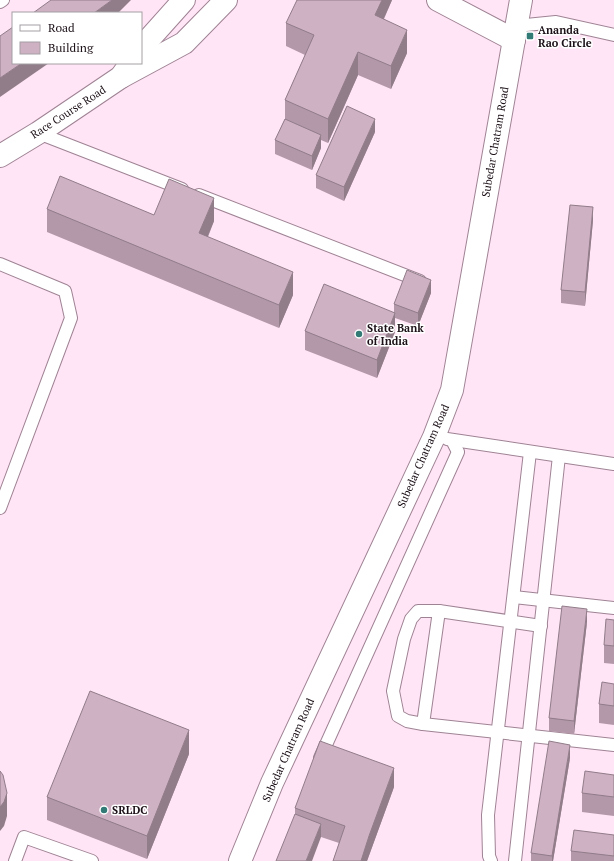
<svg xmlns="http://www.w3.org/2000/svg" width="614" height="861" viewBox="0 0 614 861" font-family="'PT Serif',serif">
	<rect width="100%" height="100%" fill="#ffe5f5"/>
	<g fill="none" stroke-linecap="round" stroke-linejoin="round">
		<defs>
			<g id="service">
				<path d="M0 2 3 0"/>
				<path d="M516 26 556 22 614 35"/>
				<path d="M38 133 182 189"/>
				<path d="M199 195 420 281"/>
				<path d="M0 264 65 291 71 318 0 508"/>
				<path d="M447 439 614 464"/>
				<path d="M514 597 614 608"/>
				<path d="M541 626 439 611H418L411 619 404 639 393 691 398 716 407 721 423 724 614 745"/>
				<path d="M423 724 439 611"/>
				<path d="M320 758 458 452 452 440"/>
				<path d="M15 861 24 837 92 861"/>
				<path d="M491 861 489 856 488 815 530 452"/>
				<path d="M515 861 559 456"/>
			</g>
			<path id="minor" d="M438 0 514 40"/>
			<g id="secondary">
				<path d="M141 48 184 0"/>
				<path d="M121 77 184 43 226 0"/>
				<path d="M0 156 38 133 121 77 131 63"/>
				<path d="M240 861 272 783 434 437 452 390 521 0"/>
			</g>
		</defs>
		<use href="#service" stroke="#9f8395" stroke-width="14"/>
		<use href="#minor" stroke="#9f8395" stroke-width="24"/>
		<use href="#secondary" stroke="#9f8395" stroke-width="24"/>
		<use href="#service" stroke="#fff" stroke-width="12"/>
		<use href="#minor" stroke="#fff" stroke-width="22"/>
		<use href="#secondary" stroke="#fff" stroke-width="22"/>
	</g>
	<g fill="#b298a9">
		<path d="M392 0 384 19 407 53 391 89 358 75 328 143 321 140V148L312 170 275 154V140L285 119V100L305 55 286 46V23Z"/>
		<path d="M375 132 344 201 316 188V175Z"/>
		<path d="M47 209 154 215 214 221 208 237 293 295 279 328 47 232Z"/>
		<path d="M593 220 585 306 561 303V290Z"/>
		<path d="M431 293 418 326 395 318V332L377 378 305 350V331L394 312V304Z"/>
		<path d="M614 620V664L604 663V645Z"/>
		<path d="M587 622 574 734 549 731V718Z"/>
		<path d="M614 684V725L599 723V704Z"/>
		<path d="M189 754 147 859 47 820V797Z"/>
		<path d="M570 758 553 861H531V853Z"/>
		<path d="M614 775V816L582 812V793Z"/>
		<path d="M394 787 367 861H333L339 843 321 837 295 814V808Z"/>
		<path d="M614 835V861H571V851Z"/>
	</g>
	<g fill="#917c89">
		<path d="M112 0H131L118 13H94Z"/>
		<path d="M382 0H392L375 38V15Z"/>
		<path d="M407 30V53L391 89V66Z"/>
		<path d="M358 52V75L328 143V119Z"/>
		<path d="M22 63H49L0 97V78Z"/>
		<path d="M375 119V132L344 201V187Z"/>
		<path d="M321 135V148L312 170V156Z"/>
		<path d="M214 198V221L199 257V233Z"/>
		<path d="M593 207V220L585 306V292Z"/>
		<path d="M293 272V295L279 328V305Z"/>
		<path d="M431 280V293L418 326V313Z"/>
		<path d="M395 313V332L377 378V360Z"/>
		<path d="M587 609V622L574 734V721Z"/>
		<path d="M189 730V754L147 859V836Z"/>
		<path d="M570 745V758L553 861H552V856Z"/>
		<path d="M394 768V787L367 861H361L369 836Z"/>
		<path d="M7 793V816L4 826 0 831V807Z"/>
		<path d="M321 824V837L312 861H306Z"/>
	</g>
	<g fill="#cfb1c4" stroke="#917c89">
		<path d="M51 0H112L94 13H33Z"/>
		<path d="M297 0H382L375 15 407 30 391 66 358 52 328 119 285 100 314 35 286 23Z"/>
		<path d="M13 27V63H22L0 78V36Z"/>
		<path d="M347 106 375 119 344 187 316 175Z"/>
		<path d="M285 119 321 135 312 156 275 140Z"/>
		<path d="M60 176 154 215 169 179 214 198 199 233 293 272 279 305 47 209Z"/>
		<path d="M570 205 593 207 585 292 561 290Z"/>
		<path d="M407 270 431 280 418 313 394 304Z"/>
		<path d="M324 284 395 313 377 360 305 331Z"/>
		<path d="M562 606 587 609 574 721 549 718Z"/>
		<path d="M606 619 614 620V646L604 645Z"/>
		<path d="M602 682 614 684V706L599 704Z"/>
		<path d="M90 691 189 730 147 836 47 797Z"/>
		<path d="M320 741 394 768 369 836 361 861H333L345 826 295 808Z"/>
		<path d="M549 741 570 745 552 856 531 853Z"/>
		<path d="M0 771 3 775 7 793 4 802 0 807Z"/>
		<path d="M585 771 614 775V797L582 793Z"/>
		<path d="M295 814 321 824 306 861H276Z"/>
		<path d="M574 830 614 835V856L571 851Z"/>
	</g>
	<g fill="#317a76" stroke="#fff" stroke-width="1.5">
		<rect x="526" y="32" width="8" height="8" rx="2"/>
		<circle cx="359" cy="334" r="4"/>
		<circle cx="104" cy="810" r="4"/>
	</g>
	<g text-anchor="middle" stroke-width="3" stroke-linejoin="round" paint-order="stroke">
		<g font-size="11" font-weight="bold" fill="#1c1118" stroke="#fff" text-anchor="start">
			<text x="538" y="34">Ananda<tspan x="538" dy="13">Rao Circle</tspan></text>
			<text x="367" y="332">State Bank<tspan x="367" dy="13">of India</tspan></text>
			<text x="112" y="814">SRLDC</text>
		</g>
		<g font-size="11" fill="#1c1118" stroke="#fff">
			<text transform="translate(68 112) rotate(-33)" y="4">Race Course Road</text>
			<text transform="translate(495 142) rotate(-80)" y="4">Subedar Chatram Road</text>
			<text transform="translate(423 456) rotate(-66)" y="4">Subedar Chatram Road</text>
			<text transform="translate(288 750) rotate(-66)" y="4">Subedar Chatram Road</text>
		</g>
	</g>
	<rect x="12" y="12" width="130" height="52" fill="#ffffff" stroke="#a4a0a3"/>
	<rect x="20" y="25" width="20" height="6" fill="#ffffff" stroke="#a4a0a3"/>
	<text x="48" y="32" font-size="12" fill="#1c1118">Road</text>
	<rect x="20" y="42" width="20" height="12" fill="#cfb1c4" stroke="#a4a0a3"/>
	<text x="48" y="52" font-size="12" fill="#1c1118">Building</text>
</svg>
